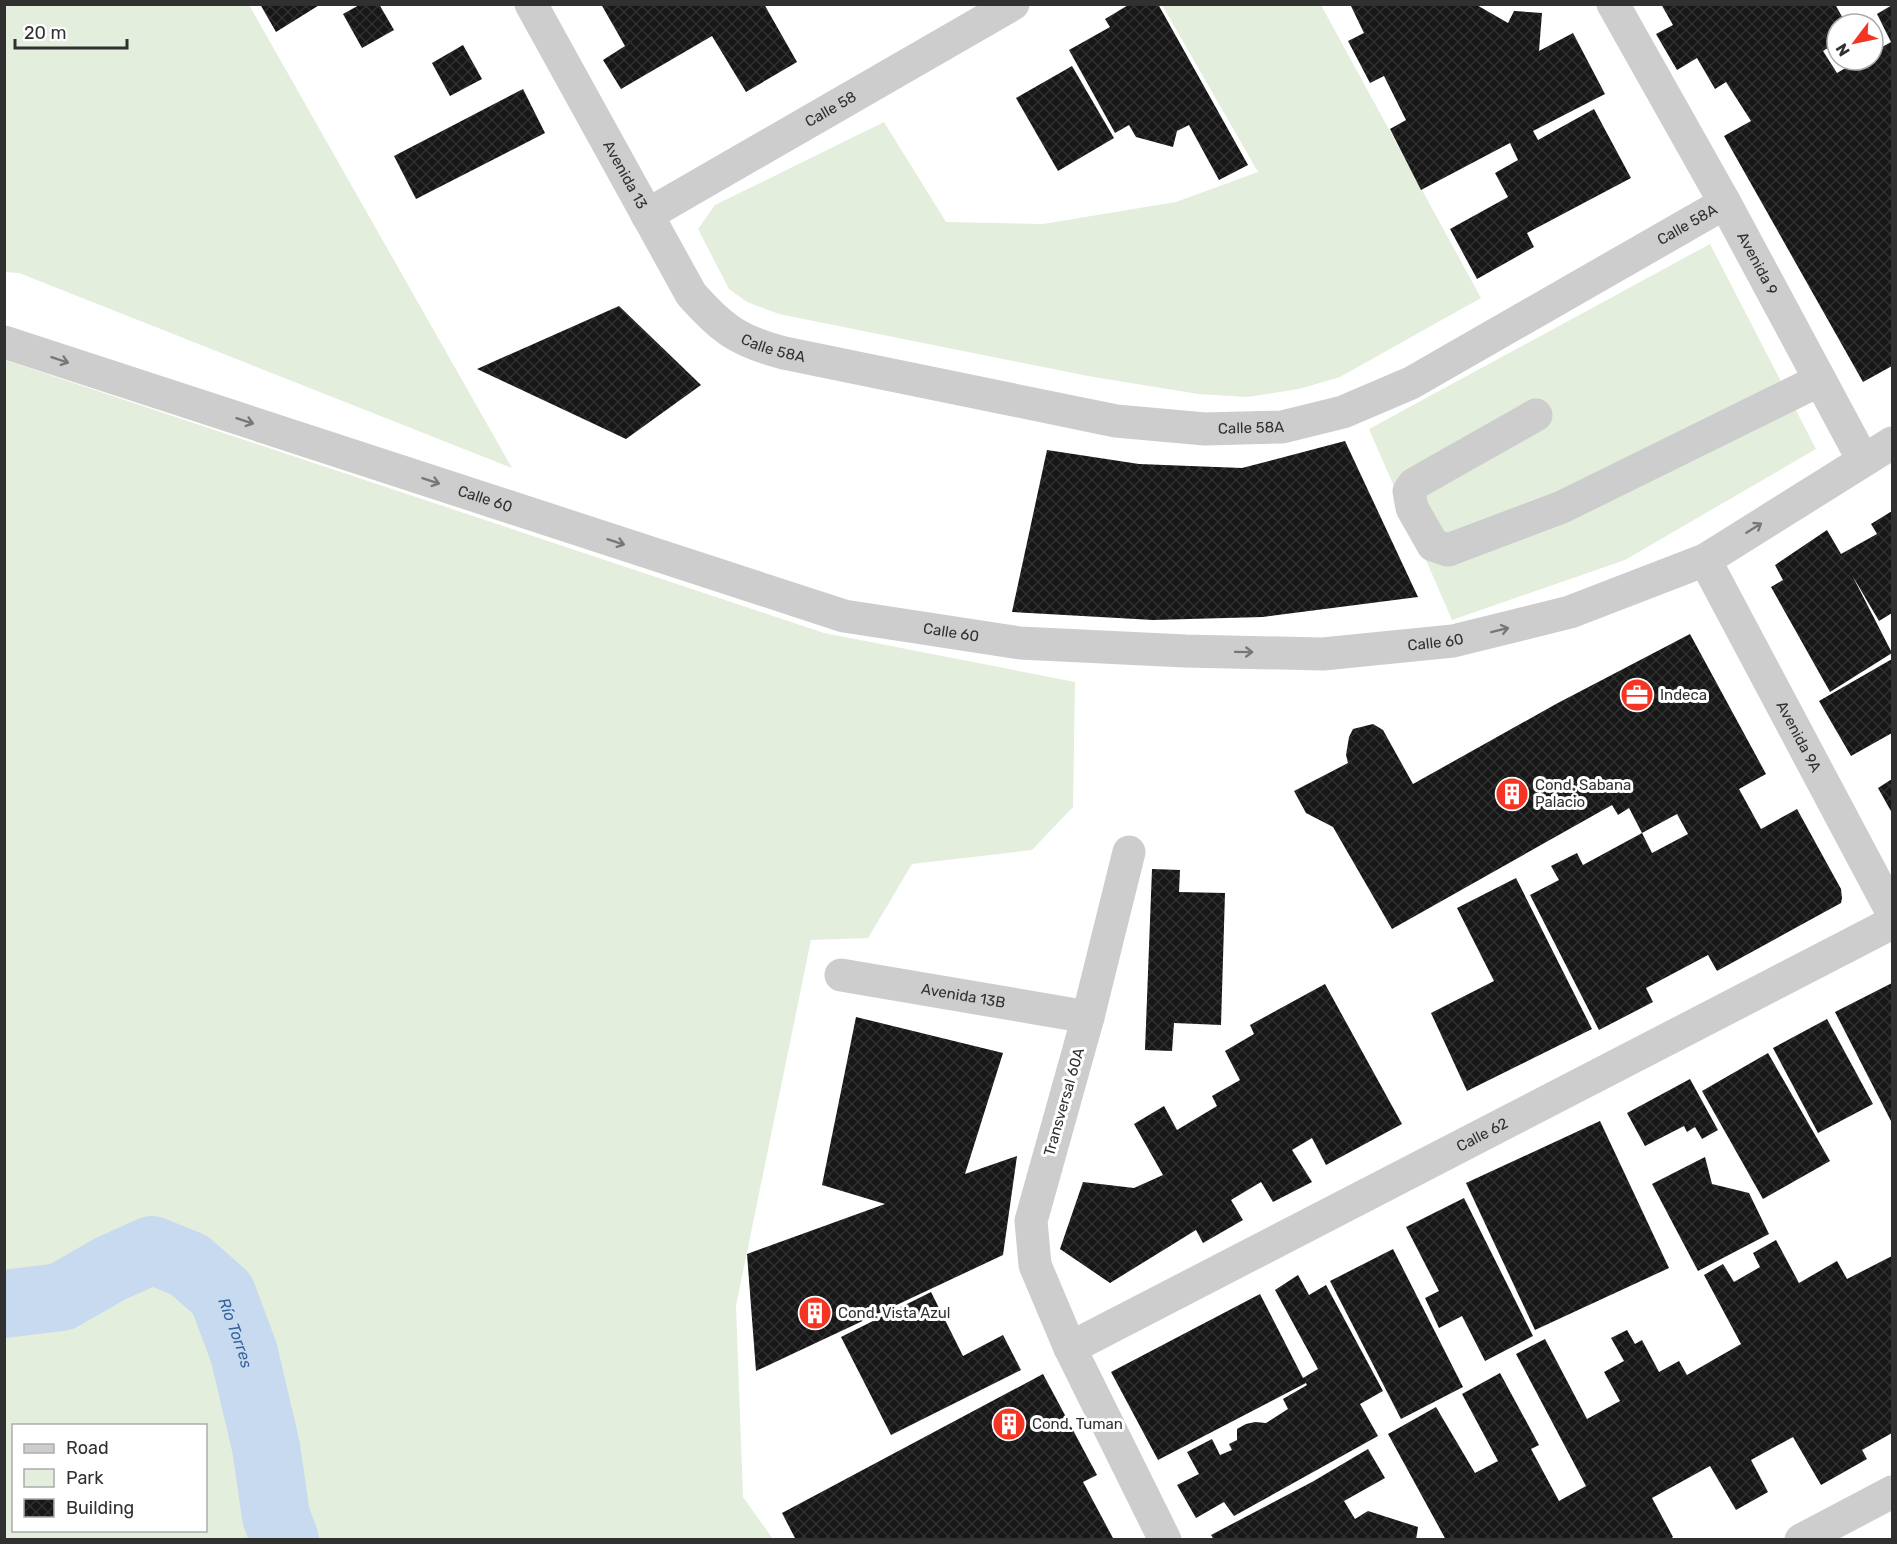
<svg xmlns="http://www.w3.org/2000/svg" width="1897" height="1544" viewBox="0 0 1897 1544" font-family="Rubik,sans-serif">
	<defs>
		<pattern id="building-cross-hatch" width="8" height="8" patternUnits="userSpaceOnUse" patternTransform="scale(1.5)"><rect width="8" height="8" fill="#171717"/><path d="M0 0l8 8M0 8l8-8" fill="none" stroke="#303030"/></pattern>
	</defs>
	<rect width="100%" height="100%" fill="#fff"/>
	<g fill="#e3eedd" fill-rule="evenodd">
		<path d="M4 5H249L512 468 19 273 5 272Z"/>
		<path d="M1162 5H1321L1481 298 1340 377 1299 389 1247 397 1198 394 1088 376 779 314 747 302 729 289 698 229 715 205 884 122 946 222 1043 224 1176 202 1258 172Z"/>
		<path d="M1710 244 1816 449 1625 560 1452 620 1369 429Z"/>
		<path d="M5 360 824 633 1075 682 1073 807 1032 850 912 864 868 938 811 940 736 1306 743 1497 773 1539H5ZM14 1426H206V1530H14Z"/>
	</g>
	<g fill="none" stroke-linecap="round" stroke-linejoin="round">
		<path stroke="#c7daef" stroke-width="68" id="s1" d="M4 1304 61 1297 110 1269 152 1250 189 1265 222 1294 244 1353 266 1447 276 1516 285 1540"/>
	</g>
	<g fill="url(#building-cross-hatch)">
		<path d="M260 4H321L276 32Z"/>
		<path d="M361 4H379L394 30 362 48 343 14Z"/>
		<path d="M601 4H764L797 62 746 92 712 36 621 89 603 60 625 46Z"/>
		<path d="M1130 4H1158L1248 165 1219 180 1189 125 1177 131 1173 147 1136 137 1129 125 1115 133 1069 50 1110 27 1105 19Z"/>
		<path d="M1350 4H1475L1508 23 1514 11 1542 13 1539 51 1573 33 1605 94 1533 131 1538 140 1594 109 1631 178 1527 233 1534 247 1477 279 1450 229 1508 197 1495 173 1518 160 1510 143 1421 190 1390 129 1406 120 1384 76 1370 83 1348 41 1364 33Z"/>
		<path d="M1661 4H1835L1846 24H1837V42L1823 51 1837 73 1859 60H1873V52L1891 42 1877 14 1892 5V366L1863 382 1724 136 1751 121 1726 82 1715 89 1697 58 1677 70 1656 34 1673 25Z"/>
		<path d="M463 45 482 79 450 96 432 63Z"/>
		<path d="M1072 66 1114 138 1058 171 1016 98Z"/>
		<path d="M523 89 545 133 416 199 394 156Z"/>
		<path d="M619 306 701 385 626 439 477 369Z"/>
		<path d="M1345 441 1418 597 1263 617 1153 620 1012 612 1047 450 1139 464 1242 468Z"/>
		<path d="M1892 511V613L1879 621 1852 575 1892 653 1830 692 1771 587 1783 580 1775 565 1827 530 1841 554 1877 534 1871 524Z"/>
		<path d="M1690 634 1766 774 1739 789 1761 829 1797 809 1841 889 1842 898 1841 903 1717 971 1708 955 1646 988 1653 1002 1599 1030 1530 895 1559 880 1551 866 1577 853 1583 865 1642 833 1652 853 1688 834 1677 814 1642 833 1629 808 1618 815 1612 805 1392 929 1333 827 1306 813 1294 791 1348 763 1346 755 1349 737 1353 729 1373 724 1383 730 1413 784 1556 704Z"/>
		<path d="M1892 659V733L1851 756 1819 701Z"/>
		<path d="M1892 779V813L1878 788Z"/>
		<path d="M1152 869 1180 870 1179 892 1225 893 1221 1025 1174 1023 1172 1051 1145 1050Z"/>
		<path d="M1516 878 1592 1029 1467 1091 1431 1013 1494 981 1457 908Z"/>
		<path d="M1892 983V1123L1835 1012Z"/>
		<path d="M1325 984 1402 1124 1326 1165 1312 1138 1292 1150 1312 1182 1273 1202 1261 1182 1231 1200 1243 1220 1203 1243 1196 1230 1110 1283 1060 1249 1083 1182 1134 1188 1163 1175 1134 1124 1164 1106 1177 1130 1217 1106 1212 1096 1240 1080 1225 1051 1254 1034 1250 1025Z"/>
		<path d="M856 1017 1003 1053 965 1174 1017 1156 1003 1255 756 1371 747 1254 885 1204 822 1185Z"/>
		<path d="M1827 1019 1873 1104 1818 1133 1773 1048Z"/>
		<path d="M1768 1053 1830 1161 1763 1199 1702 1091Z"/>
		<path d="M1690 1079 1718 1130 1702 1139 1695 1127 1687 1132 1684 1126 1645 1146 1627 1113Z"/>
		<path d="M1600 1121 1669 1268 1535 1330 1466 1183Z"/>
		<path d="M1705 1157 1712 1184 1749 1193 1769 1234 1698 1271 1652 1184Z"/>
		<path d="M1464 1198 1533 1336 1485 1361 1462 1316 1439 1328 1425 1298 1439 1291 1406 1227Z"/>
		<path d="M1776 1240 1799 1283 1837 1261 1847 1279 1892 1256V1433L1862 1450 1867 1459 1821 1485 1793 1437 1751 1460 1768 1492 1736 1510 1710 1466 1652 1498 1673 1537 1669 1540H1446L1388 1434 1436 1407 1475 1473 1498 1461 1462 1394 1500 1373 1539 1445 1531 1449 1559 1501 1586 1486 1516 1354 1545 1339 1587 1419 1620 1401 1604 1372 1624 1361 1611 1338 1627 1330 1635 1344 1642 1340 1659 1372 1679 1361 1687 1375 1741 1344 1704 1275 1723 1264 1734 1282 1760 1267 1753 1253Z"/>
		<path d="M1393 1249 1463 1387 1401 1419 1330 1281Z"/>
		<path d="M1298 1275 1309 1295 1326 1285 1383 1391 1360 1404 1378 1436 1234 1516 1224 1502 1196 1518 1177 1485 1199 1474 1187 1452 1212 1439 1220 1455 1232 1450 1229 1444 1237 1440V1429L1246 1424 1255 1422 1266 1423 1288 1409 1283 1399 1307 1385 1306 1383 1158 1460 1111 1372 1260 1294 1303 1378 1318 1369 1275 1290Z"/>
		<path d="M931 1292 963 1356 1003 1335 1021 1370 891 1435 841 1337Z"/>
		<path d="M1043 1374 1097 1475 1083 1482 1114 1540H796L782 1513Z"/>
		<path d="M1368 1449 1385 1478 1344 1501 1355 1519 1368 1511 1418 1527 1416 1540H1214L1211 1535 1312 1482Z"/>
	</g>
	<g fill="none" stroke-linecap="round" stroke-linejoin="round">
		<g stroke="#cdcdcd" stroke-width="33">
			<path id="s2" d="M531 4 691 294C722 329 738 341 784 353L1116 421 1205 429 1282 427 1343 412 1411 383 1725 203"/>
			<path id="s3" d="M1613 4 1725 203 1863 460"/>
			<path id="s4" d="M647 215 1013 4"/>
			<path id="s5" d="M4 342 844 616 1020 643 1185 651 1323 654 1453 641 1570 612 1705 560 1892 443"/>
			<path d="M1536 415 1414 484 1409 491 1412 508 1433 545 1448 550 1562 507 1820 380"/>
			<path id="s6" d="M1705 560 1892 912"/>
			<path d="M1129 852 1088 1017 1031 1221 1035 1265 1070 1348 1165 1540"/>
			<path id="s7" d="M841 975 1088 1017"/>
			<path id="s8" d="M1070 1348 1892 923"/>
			<path d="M1801 1540 1892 1492"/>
		</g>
	</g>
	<defs><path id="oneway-shaft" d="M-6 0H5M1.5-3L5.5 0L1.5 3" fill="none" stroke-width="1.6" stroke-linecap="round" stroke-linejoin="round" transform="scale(1.5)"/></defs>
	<g stroke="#777">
		<use href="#oneway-shaft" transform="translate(60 360) rotate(18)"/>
		<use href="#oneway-shaft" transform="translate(245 421) rotate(18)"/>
		<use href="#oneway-shaft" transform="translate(431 481) rotate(18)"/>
		<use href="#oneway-shaft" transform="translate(1754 528) rotate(-32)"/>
		<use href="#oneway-shaft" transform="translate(616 542) rotate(18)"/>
		<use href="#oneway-shaft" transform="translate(1500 630) rotate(-14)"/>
		<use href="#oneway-shaft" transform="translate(1244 652) rotate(1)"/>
	</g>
	<defs>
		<symbol id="office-disc" viewBox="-11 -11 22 22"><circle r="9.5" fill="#f43524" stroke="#fff"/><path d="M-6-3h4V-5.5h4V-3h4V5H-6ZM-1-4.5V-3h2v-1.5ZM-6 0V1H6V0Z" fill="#fff"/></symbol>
		<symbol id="building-disc" viewBox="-11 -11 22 22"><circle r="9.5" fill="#f43524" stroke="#fff"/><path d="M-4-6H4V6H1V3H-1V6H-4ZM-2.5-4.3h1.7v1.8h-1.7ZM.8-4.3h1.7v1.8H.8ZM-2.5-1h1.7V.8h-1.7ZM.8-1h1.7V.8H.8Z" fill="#fff"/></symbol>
	</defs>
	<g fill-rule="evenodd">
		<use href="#office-disc" x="1618" y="676" width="38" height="38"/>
		<use href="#building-disc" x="1493" y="775" width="38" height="38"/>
		<use href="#building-disc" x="796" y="1294" width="38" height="38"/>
		<use href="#building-disc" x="990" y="1405" width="38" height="38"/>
	</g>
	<g text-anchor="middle" stroke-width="6" stroke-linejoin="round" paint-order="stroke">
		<g font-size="15" fill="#303030" stroke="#fff">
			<text dy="5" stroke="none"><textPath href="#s4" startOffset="212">Calle 58</textPath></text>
			<text dy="5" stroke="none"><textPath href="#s2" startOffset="195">Avenida 13</textPath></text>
			<text dy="5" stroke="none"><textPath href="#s2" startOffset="1404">Calle 58A</textPath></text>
			<text dy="5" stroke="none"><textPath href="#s3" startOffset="297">Avenida 9</textPath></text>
			<text dy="5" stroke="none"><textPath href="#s2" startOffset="432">Calle 58A</textPath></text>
			<text dy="5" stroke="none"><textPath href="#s2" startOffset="918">Calle 58A</textPath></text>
			<text dy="5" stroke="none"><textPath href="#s5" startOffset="506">Calle 60</textPath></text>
			<text dy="5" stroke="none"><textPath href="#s5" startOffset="992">Calle 60</textPath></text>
			<text dy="5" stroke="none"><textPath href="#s5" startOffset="1478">Calle 60</textPath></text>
			<text dy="5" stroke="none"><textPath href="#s6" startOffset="200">Avenida 9A</textPath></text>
			<text dy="5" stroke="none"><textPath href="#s7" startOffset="124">Avenida 13B</textPath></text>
			<text transform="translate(1064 1102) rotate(-74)" y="5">Transversal 60A</text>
			<text dy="5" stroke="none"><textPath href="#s8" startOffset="464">Calle 62</textPath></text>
		</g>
		<g font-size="15" fill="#303030" stroke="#fff" text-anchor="start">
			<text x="1660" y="700">Indeca</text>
			<text x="1535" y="790">Cond. Sabana<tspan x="1535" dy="17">Palacio</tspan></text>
			<text x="838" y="1318">Cond. Vista Azul</text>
			<text x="1032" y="1429">Cond. Tuman</text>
		</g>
		<g font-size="16" font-style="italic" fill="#36649a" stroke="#fff">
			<text dy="6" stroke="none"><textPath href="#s1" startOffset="285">Río Torres</textPath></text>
		</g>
	</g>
	<rect width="1897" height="1544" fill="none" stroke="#303030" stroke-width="12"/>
	<rect x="12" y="1424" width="195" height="108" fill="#ffffff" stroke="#acacac" stroke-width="1.5"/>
	<rect x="24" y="1444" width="30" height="9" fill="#cdcdcd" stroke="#acacac" stroke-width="1.5"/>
	<text x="66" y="1454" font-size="18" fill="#303030">Road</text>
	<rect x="24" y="1469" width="30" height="18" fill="#e3eedd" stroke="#acacac" stroke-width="1.5"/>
	<text x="66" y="1484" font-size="18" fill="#303030">Park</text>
	<rect x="24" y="1499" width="30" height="18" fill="url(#building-cross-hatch)" stroke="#acacac" stroke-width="1.5"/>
	<text x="66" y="1514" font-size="18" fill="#303030">Building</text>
	<g transform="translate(1855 42) rotate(238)"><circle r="28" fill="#ffffff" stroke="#acacac" stroke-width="1.5"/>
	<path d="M0-4.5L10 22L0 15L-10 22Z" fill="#f43524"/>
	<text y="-9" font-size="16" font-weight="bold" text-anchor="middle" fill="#303030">N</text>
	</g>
	<path d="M15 39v9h112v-9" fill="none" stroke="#303030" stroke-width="3"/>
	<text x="24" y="39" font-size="18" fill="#303030" stroke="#ffffff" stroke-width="4.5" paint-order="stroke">20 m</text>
</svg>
